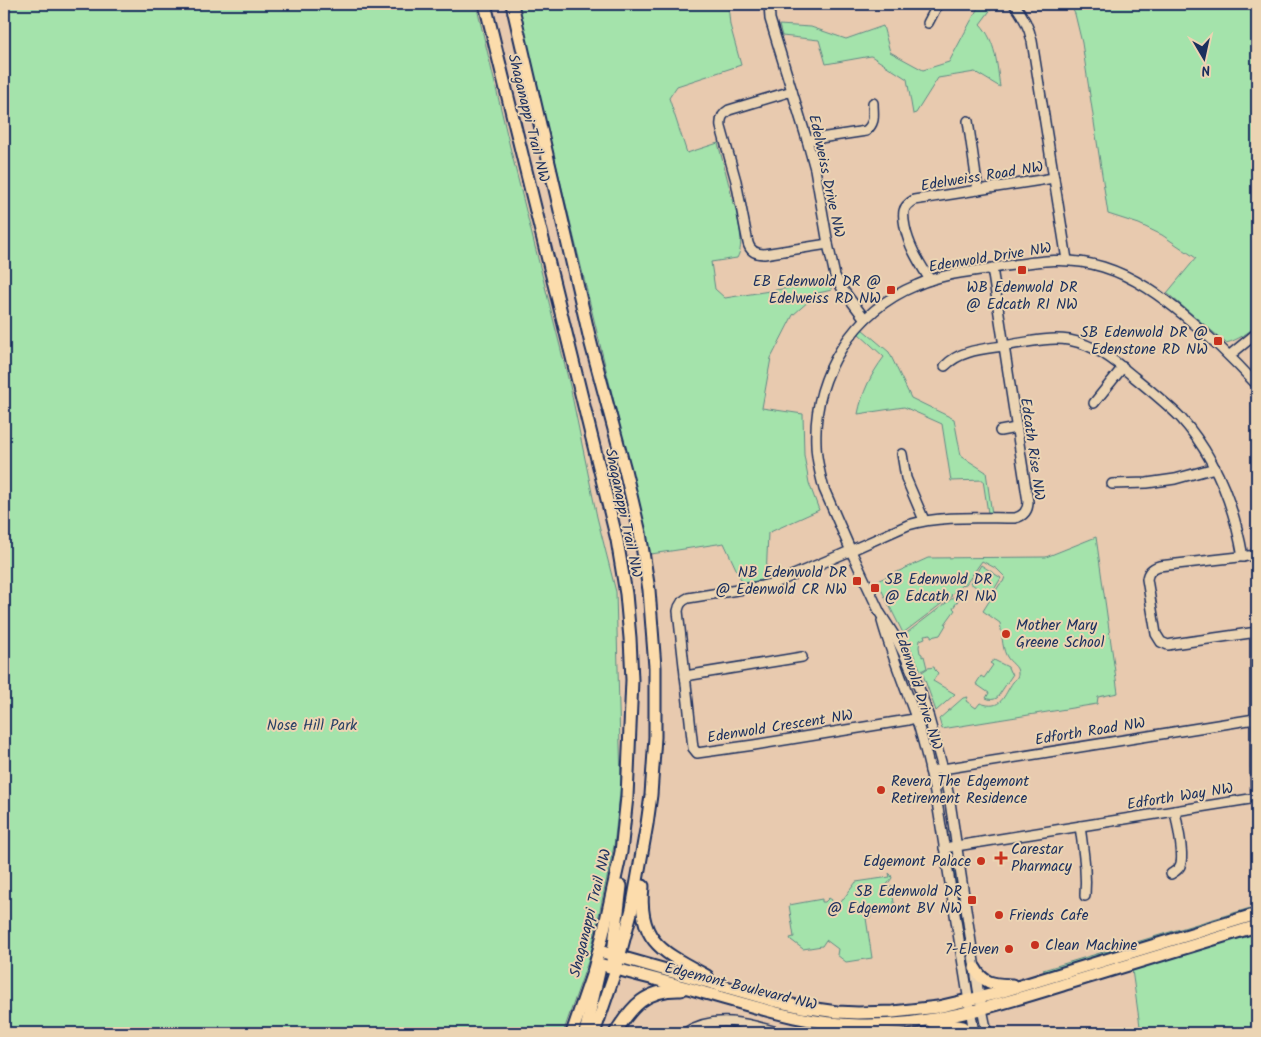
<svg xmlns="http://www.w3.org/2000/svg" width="1261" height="1037" viewBox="0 0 1261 1037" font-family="Kalam,sans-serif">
	<rect width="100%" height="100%" fill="#e8caaf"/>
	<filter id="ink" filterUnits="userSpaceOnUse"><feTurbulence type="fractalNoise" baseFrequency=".02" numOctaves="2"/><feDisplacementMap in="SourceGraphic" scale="10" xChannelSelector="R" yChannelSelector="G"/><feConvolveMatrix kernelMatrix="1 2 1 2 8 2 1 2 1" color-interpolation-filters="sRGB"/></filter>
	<g filter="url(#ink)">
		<g fill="#a4e3ab" stroke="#608984">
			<path d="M4 4H476L510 147 570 386 597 517 616 592 621 784 614 846 590 956 563 1033H4Z"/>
			<path d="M518 4H728L730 25 741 65 677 86 669 98 687 153 718 143 730 189 733 204 735 206C738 220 745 245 737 258L711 262 715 289 725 298 827 282 832 290 818 293 793 315 771 358 762 408 803 414 804 455 809 483 819 510 768 533 766 579 743 584 724 543 651 554 524 32Z"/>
			<path d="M980 4H995L980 24C996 41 997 65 1000 87L975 72 938 78 916 113 913 114 907 79 871 56 826 64 819 40 782 36 779 25 811 27 846 39 883 26 890 52 923 70 949 62Z"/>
			<path d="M1070 4H1257V325C1248 333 1238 340 1226 343L1167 293 1196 258 1162 235 1139 224 1108 214 1082 43 1075 14Z"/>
			<path d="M862 329 889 352 911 398 954 419 961 456 986 472 992 514 988 513 983 480 951 481 942 424 904 407 858 414C862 393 871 374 884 357L858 333Z"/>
			<path d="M1096 537 1118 693 1098 697 1097 704 942 729 939 719 963 698 968 697 966 701 976 708 980 703C1002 711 1003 696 1013 682 1015 680 1017 678 1018 675 1019 665 1010 664 1006 655 1002 647 1002 632 1000 623L983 611 1000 584 1003 582 1005 577 997 569 982 561 966 584 962 585 951 595 952 596 949 598 903 633 877 581 928 558 1046 557Z"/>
			<path d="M981 565 1001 578 990 596 970 583Z"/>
			<path d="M954 597 959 599 953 608 955 610 945 624 946 625 940 635 931 637V634L924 635 925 638 920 640 919 647 920 653 922 654V657L924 656 927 668 921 671 904 635Z"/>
			<path d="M994 660 1008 667 1010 672 1013 674 997 698C993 700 990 700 986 698L989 693 976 684 981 676 984 678 993 665 990 663Z"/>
			<path d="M934 667 935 670 938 673 933 681 955 694 936 711 922 672 928 668Z"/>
			<path d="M955 863 963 917H960L952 864Z"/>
			<path d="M889 873 891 875 892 878 886 886 889 888 891 885 895 908 870 912 871 917 866 918 872 958 846 962 837 955 838 949 826 940 822 946 803 949 791 940 790 938 794 937 789 905 822 899V902H825L829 898 832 900 833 903 838 906 856 882 890 877Z"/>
			<path d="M1257 906V909L1046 972 1043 970Z"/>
			<path d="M1257 932V1033H1141L1132 970Z"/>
		</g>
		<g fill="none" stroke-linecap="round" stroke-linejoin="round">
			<defs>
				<g id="minor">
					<path d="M769 4 770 19 807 140 815 169 828 244 835 276 843 290 865 319"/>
					<path d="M1014 4C1023 15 1029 27 1032 41L1067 260"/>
					<path d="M928 23 938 4"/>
					<path d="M792 91 729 110C722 114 720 119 721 127L736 181 748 243C750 251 756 254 764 254L828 244"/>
					<path d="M968 121 978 190"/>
					<path d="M807 140 866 131C876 122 873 115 873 103"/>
					<path d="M930 280C919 262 909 247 905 227 904 222 903 216 904 211 905 206 909 203 914 200L1054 178"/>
					<path d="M1230 355 1257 333"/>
					<path d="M945 366C961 349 987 349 1009 345 1028 342 1049 337 1069 340 1095 345 1114 360 1134 377 1150 390 1166 403 1180 417 1216 457 1234 505 1243 557"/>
					<path d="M1094 403 1123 367"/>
					<path d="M1000 431 1016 428"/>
					<path d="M902 454 906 478 924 520"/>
					<path d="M1112 484 1147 483 1175 479 1215 468"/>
					<path d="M1257 555 1159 566C1152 568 1148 572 1147 579L1156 634 1161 642 1168 645 1173 644 1257 632"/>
					<path d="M882 621C891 654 905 686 916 718 926 747 932 778 938 808L974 1033"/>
					<path d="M685 676 802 657"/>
					<path d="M928 715 908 720 754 745 697 753 693 748 678 611C679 605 681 601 688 598L762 586 775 583 843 554 908 525C940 515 981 518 1015 518 1023 516 1028 511 1028 502L992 268"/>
					<path d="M930 771 1255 719"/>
					<path d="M1080 826C1083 850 1087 872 1085 896"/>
					<path d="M944 848 1256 798 1255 767V633"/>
					<path d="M1171 874C1174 872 1178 870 1180 866 1185 857 1177 823 1175 811"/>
					<path d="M685 1033C715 1013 750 1024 780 1033"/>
					<path d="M987 1033 978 989 950 802 943 769 928 715 921 693 906 658 896 638 880 613 851 551 824 489C820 474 816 459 816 444 813 376 853 311 917 285 941 274 968 272 994 268 1033 262 1064 255 1103 267 1135 277 1161 296 1186 317 1213 339 1234 360 1257 385"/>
				</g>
				<g id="major">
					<path d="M485 4 617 540 626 594 630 638 632 680 627 797 621 852 603 934 594 969 572 1033"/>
					<path d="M512 4 591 344 625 470 640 533 649 590 655 667V737L651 795 647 824 632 909 616 969 594 1033"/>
					<path d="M643 886C637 942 663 952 707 976"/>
					<path d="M599 951 775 1001 802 1007 837 1012 858 1013 893 1012 938 1007 994 994 1257 914"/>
					<path d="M612 962 621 886"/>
					<path d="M596 963C632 974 669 982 705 993 756 1007 805 1024 859 1025 931 1027 1001 1004 1069 983 1132 964 1195 945 1257 926"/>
					<path d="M975 968C984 985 995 984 1012 985"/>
					<path d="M932 1022 963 1027 970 1033"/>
					<path d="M585 1033 599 972"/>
					<path d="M615 1033C632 1006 646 989 681 990"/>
				</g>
			</defs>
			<use href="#minor" stroke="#1b2f5e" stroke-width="12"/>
			<use href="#major" stroke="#1b2f5e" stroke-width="15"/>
			<use href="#minor" stroke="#ebd4b3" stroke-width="9"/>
			<use href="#major" stroke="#fcdcac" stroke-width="11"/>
		</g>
	</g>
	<g fill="#c8321e" stroke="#ebd4b3" stroke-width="2">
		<rect x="1017" y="265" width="10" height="10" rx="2.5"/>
		<rect x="886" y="285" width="10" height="10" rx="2.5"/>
		<rect x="1213" y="336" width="10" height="10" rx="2.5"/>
		<rect x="852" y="576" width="10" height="10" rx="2.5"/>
		<rect x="870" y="583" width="10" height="10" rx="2.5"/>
		<circle cx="1006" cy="634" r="5"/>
		<circle cx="881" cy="790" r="5"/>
		<path d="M998.5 850.5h5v5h5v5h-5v5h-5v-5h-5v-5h5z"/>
		<circle cx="981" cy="861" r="5"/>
		<rect x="967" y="895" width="10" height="10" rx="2.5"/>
		<circle cx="999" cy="915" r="5"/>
		<circle cx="1035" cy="945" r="5"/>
		<circle cx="1009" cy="949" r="5"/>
	</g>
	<g text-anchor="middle" stroke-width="4" stroke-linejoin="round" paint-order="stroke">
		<g font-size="15" fill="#1b2f5e" stroke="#ebd4b3">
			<text transform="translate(529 118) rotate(76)" y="5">Shaganappi Trail NW</text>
			<text transform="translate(827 176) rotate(78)" y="5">Edelweiss Drive NW</text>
			<text transform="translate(982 176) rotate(-9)" y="5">Edelweiss Road NW</text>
			<text transform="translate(990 257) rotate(-9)" y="5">Edenwold Drive NW</text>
			<text transform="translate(1033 449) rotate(82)" y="5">Edcath Rise NW</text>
			<text transform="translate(624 513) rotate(78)" y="5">Shaganappi Trail NW</text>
			<text transform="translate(919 690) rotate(72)" y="5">Edenwold Drive NW</text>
			<text transform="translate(780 726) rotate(-9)" y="5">Edenwold Crescent NW</text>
			<text transform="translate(1090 731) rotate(-9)" y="5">Edforth Road NW</text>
			<text transform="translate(1180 796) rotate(-9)" y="5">Edforth Way NW</text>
			<text transform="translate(590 913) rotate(-76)" y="5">Shaganappi Trail NW</text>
			<text transform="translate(741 986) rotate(14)" y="5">Edgemont Boulevard NW</text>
		</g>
		<g font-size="15" fill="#1b2f5e" stroke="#ebd4b3" text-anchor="end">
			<text x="881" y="286">EB Edenwold DR @<tspan x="881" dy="17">Edelweiss RD NW</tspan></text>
			<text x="1022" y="292" text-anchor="middle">WB Edenwold DR<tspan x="1022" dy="17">@ Edcath RI NW</tspan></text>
			<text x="1208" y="337">SB Edenwold DR @<tspan x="1208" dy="17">Edenstone RD NW</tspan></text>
			<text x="847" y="577">NB Edenwold DR<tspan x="847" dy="17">@ Edenwold CR NW</tspan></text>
			<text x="885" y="584" text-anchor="start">SB Edenwold DR<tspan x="885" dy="17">@ Edcath RI NW</tspan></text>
			<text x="1016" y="630" text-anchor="start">Mother Mary<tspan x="1016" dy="17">Greene School</tspan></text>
			<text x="891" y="786" text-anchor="start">Revera The Edgemont<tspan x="891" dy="17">Retirement Residence</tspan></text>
			<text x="1011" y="854" text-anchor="start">Carestar<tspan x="1011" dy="17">Pharmacy</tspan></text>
			<text x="971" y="866">Edgemont Palace</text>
			<text x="962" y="896">SB Edenwold DR<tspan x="962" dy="17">@ Edgemont BV NW</tspan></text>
			<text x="1009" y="920" text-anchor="start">Friends Cafe</text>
			<text x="1045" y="950" text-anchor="start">Clean Machine</text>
			<text x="999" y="954">7-Eleven</text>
		</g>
		<g font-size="15" fill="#294166" stroke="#ebd4b3">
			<text x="312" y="730">Nose Hill Park</text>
		</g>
	</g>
	<rect width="1261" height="1037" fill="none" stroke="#ebd4b3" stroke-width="20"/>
	<rect x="10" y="10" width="1241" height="1017" fill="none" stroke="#1b2f5e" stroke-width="2" filter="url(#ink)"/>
	<g transform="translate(1204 58) rotate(171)" stroke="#ebd4b3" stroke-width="4" paint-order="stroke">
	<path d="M0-4L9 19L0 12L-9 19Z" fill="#1b2f5e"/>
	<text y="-8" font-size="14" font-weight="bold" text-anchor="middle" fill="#1b2f5e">N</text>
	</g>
</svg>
